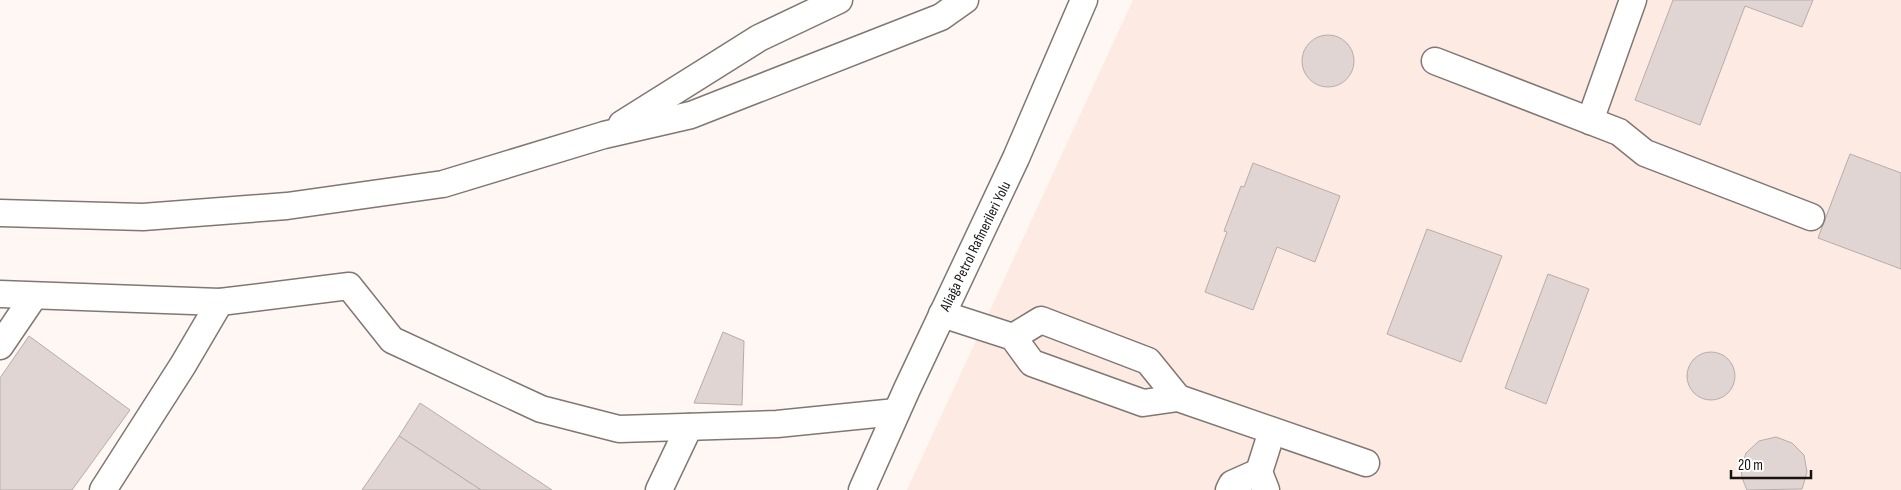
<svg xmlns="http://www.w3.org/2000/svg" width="1901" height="490" viewBox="0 0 1901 490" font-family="'Sofia Sans Condensed',sans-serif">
	<rect width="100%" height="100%" fill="#fef7f4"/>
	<path fill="#fdeae2" d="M1133 0H1901V490H907Z"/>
	<g fill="#e1d5d4" stroke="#b7acab">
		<path d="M1673 0H1813L1802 27 1745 6 1700 125 1635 100Z"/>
		<circle cx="1328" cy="61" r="26"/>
		<path d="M1850 154 1901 173V269L1818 238Z"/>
		<path d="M1253 163 1340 196 1315 262 1277 247 1253 310 1205 292 1227 232 1224 231 1241 186 1244 187Z"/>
		<path d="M1427 229 1502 256 1461 362 1387 334Z"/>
		<path d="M1548 274 1589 289 1546 404 1505 388Z"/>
		<path d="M723 332 744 341 742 405 694 403Z"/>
		<path d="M29 336 130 410 72 490H0V378Z"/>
		<circle cx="1711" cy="376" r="24"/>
		<path d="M420 403 552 490H481L399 436Z"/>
		<path d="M399 436 481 490H362Z"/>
		<path d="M1776 437 1792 443 1804 455 1807 472 1802 489 1747 490 1742 478 1741 469 1746 453 1759 441Z"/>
	</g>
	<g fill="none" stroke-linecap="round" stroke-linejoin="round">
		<defs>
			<g id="minor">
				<path d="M1435 61 1619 132 1645 153 1811 217"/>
				<path d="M1590 121 1633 0"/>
				<path d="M622 124 759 38 839 0"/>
				<path d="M0 213 143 217 287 206 443 184 604 135 691 115 941 17 965 0"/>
				<path d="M0 294 220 302 349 286 392 340 541 409 619 429 777 424 896 412"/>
				<path d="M942 314 1013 337 1032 363 1143 403 1178 398 1366 463"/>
				<path d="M1013 337 1041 320 1148 361 1178 398"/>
				<path d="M0 346 34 296"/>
				<path d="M103 490 183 365 220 302"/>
				<path d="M659 490 689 427"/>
				<path d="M862 490 907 389 1016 158 1084 0"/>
				<path d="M1229 490 1232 484 1259 472"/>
				<path d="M1266 490 1259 472 1272 431"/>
			</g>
		</defs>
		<use href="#minor" stroke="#807773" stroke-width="29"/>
		<use href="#minor" stroke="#fff" stroke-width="26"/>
	</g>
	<g text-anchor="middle" stroke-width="4" stroke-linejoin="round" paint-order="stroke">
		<g font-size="15" fill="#181413" stroke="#fff">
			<text transform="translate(975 246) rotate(-64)" y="5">Aliağa Petrol Rafinerileri Yolu</text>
		</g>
	</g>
	<path d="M1731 470v8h80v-8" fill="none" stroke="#181413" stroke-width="2.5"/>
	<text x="1738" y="470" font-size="15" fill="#181413" stroke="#ffffff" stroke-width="4" paint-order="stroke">20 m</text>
</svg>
